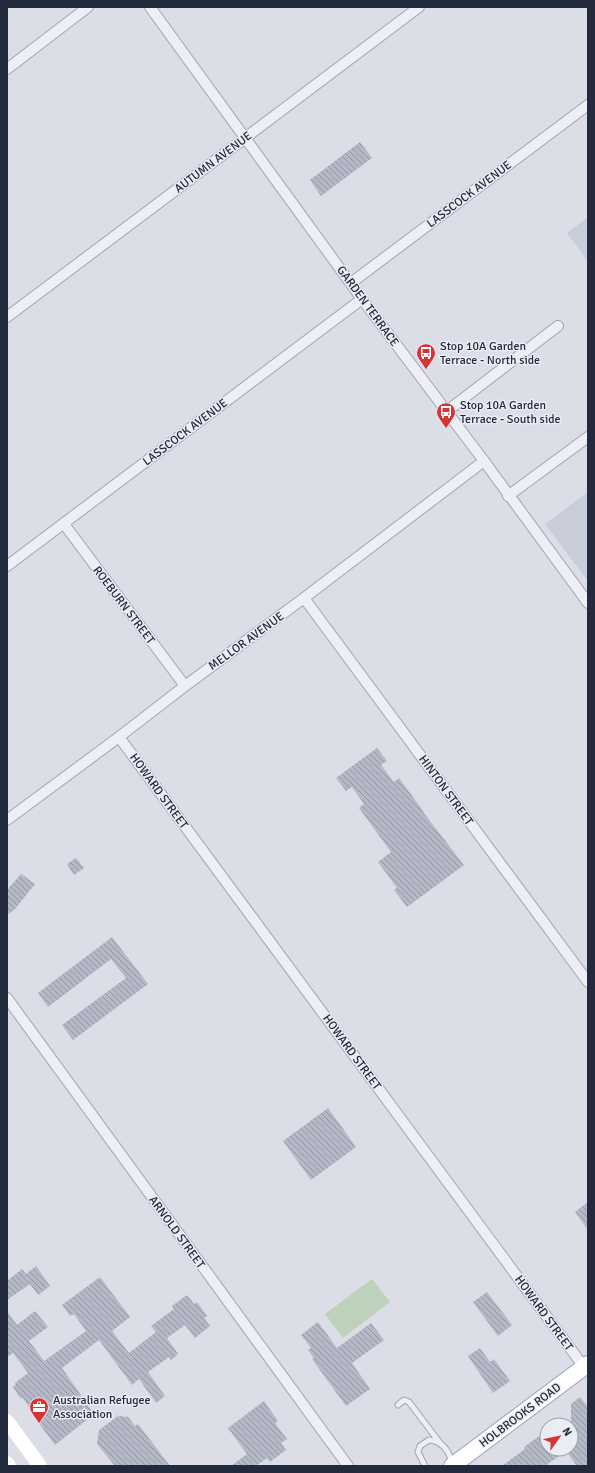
<svg xmlns="http://www.w3.org/2000/svg" width="595" height="1473" viewBox="0 0 595 1473" font-family="Signika,sans-serif">
	<defs>
		<pattern id="building-back-hatch" width="6" height="6" patternUnits="userSpaceOnUse"><rect width="6" height="6" fill="#b5b9c7"/><path d="M-1 5l2 2M0 0l6 6M5-1l2 2" fill="none" stroke="#9397a3"/></pattern>
	</defs>
	<rect width="100%" height="100%" fill="#dbdee7"/>
	<g fill="#c9cdd9">
		<path d="M588 217V262L567 233Z"/>
		<path d="M588 492V581L545 524Z"/>
	</g>
	<path fill="#bed1bb" d="M372 1279 390 1302 343 1338 325 1314Z"/>
	<g fill="url(#building-back-hatch)">
		<path d="M360 142 372 158 321 196 310 180Z"/>
		<path d="M377 748 387 761 381 765 394 782 399 778 424 812H423L464 865 407 907 394 890 397 888 378 862 391 852 359 808 364 804 352 787 346 791 336 778Z"/>
		<path d="M76 858 84 868 74 875 67 864Z"/>
		<path d="M21 874 35 884 15 909 7 915V890Z"/>
		<path d="M112 937 148 984 73 1040 62 1025 126 978 111 959 48 1007 38 993Z"/>
		<path d="M328 1108 356 1147 311 1180 283 1141Z"/>
		<path d="M588 1202V1230L575 1212Z"/>
		<path d="M36 1266 50 1286 38 1295 30 1284 7 1300V1281L22 1269 26 1274Z"/>
		<path d="M100 1277 130 1317 112 1331 129 1353 156 1332 151 1326 174 1309 172 1306 187 1295 194 1304 197 1302 207 1316 204 1318 210 1326 195 1338 185 1325 167 1338 178 1354 171 1360 169 1357 148 1372 165 1396 156 1403 139 1379 132 1385 99 1340 62 1368 94 1414 55 1445 38 1422 39 1421 22 1397 21 1399 13 1387 16 1384 15 1383 28 1373 13 1353 7 1357V1311L17 1325 35 1311 48 1327 29 1341 44 1361 86 1331 74 1314 70 1316 62 1305Z"/>
		<path d="M487 1292 512 1325 498 1336 473 1302Z"/>
		<path d="M318 1322 337 1348 371 1323 384 1340 352 1363 370 1389 346 1406 312 1359 314 1358 308 1350 311 1348 301 1335Z"/>
		<path d="M480 1348 490 1362 494 1359 510 1381 493 1393 468 1356Z"/>
		<path d="M580 1397 588 1407V1466H577L566 1451 545 1466H502L525 1449 524 1447 542 1434 547 1441V1449H571V1404Z"/>
		<path d="M264 1401 278 1421 275 1423 287 1439 281 1443 286 1450 270 1462 267 1458 256 1466H231L247 1454 228 1428Z"/>
		<path d="M118 1416 128 1417 135 1426 138 1424 170 1466H115L97 1444 99 1430Z"/>
	</g>
	<g fill="none" stroke-linecap="round" stroke-linejoin="round">
		<defs>
			<g id="lane">
				<path d="M398 1405 404 1400 409 1402 440 1443"/>
				<path d="M425 1466 418 1452 420 1446 429 1440C442 1441 449 1451 452 1463"/>
			</g>
			<g id="street">
				<path d="M150 7 362 299 484 461 588 603"/>
				<path d="M7 69 88 7"/>
				<path d="M351 283 588 105"/>
				<path d="M7 317 419 7"/>
				<path d="M447 411 558 326"/>
				<path d="M508 496 588 437"/>
				<path d="M64 524 185 686"/>
				<path d="M7 566 362 299"/>
				<path d="M304 598 588 982"/>
				<path d="M119 737 584 1367"/>
				<path d="M7 820 119 737 185 686 304 598 484 461"/>
				<path d="M7 998 348 1466"/>
			</g>
			<path id="primary" d="M452 1466 588 1364"/>
		</defs>
		<use href="#lane" stroke="#a0a4b1" stroke-width="7"/>
		<use href="#street" stroke="#a0a4b1" stroke-width="12"/>
		<use href="#primary" stroke="#9aa0b3" stroke-width="18"/>
		<use href="#lane" stroke="#eeeff5" stroke-width="5"/>
		<use href="#street" stroke="#eeeff5" stroke-width="10"/>
		<g stroke="#fff" stroke-width="14">
			<path d="M7 1421 40 1466"/>
			<path d="M7 1463 9 1466"/>
		</g>
		<use href="#primary" stroke="#fff" stroke-width="16"/>
	</g>
	<defs>
		<symbol id="bus-pin" viewBox="-11 -11 22 30"><path d="M0 17L-7.5 6A9.5 9.5 0 1 1 7.5 6Z" fill="#d63538" stroke="#eaedf4"/><path d="M-5-6H5V4H4V6H2V4H-2V6H-4V4H-5ZM-3.5-4V0h7V-4ZM-3.5 1.2v1.5H-2V1.2ZM2 1.2v1.5H3.5V1.2Z" fill="#fff"/></symbol>
		<symbol id="office-pin" viewBox="-11 -11 22 30"><path d="M0 17L-7.5 6A9.5 9.5 0 1 1 7.5 6Z" fill="#d63538" stroke="#eaedf4"/><path d="M-6-3h4V-5.5h4V-3h4V5H-6ZM-1-4.5V-3h2v-1.5ZM-6 0V1H6V0Z" fill="#fff"/></symbol>
	</defs>
	<g fill-rule="evenodd">
		<use href="#bus-pin" x="415" y="342" width="22" height="30"/>
		<use href="#bus-pin" x="435" y="401" width="22" height="30"/>
		<use href="#office-pin" x="28" y="1396" width="22" height="30"/>
	</g>
	<g text-anchor="middle" stroke-width="3" stroke-linejoin="round" paint-order="stroke">
		<g font-size="12" fill="#242a3d" stroke="#eaedf4">
			<text transform="translate(213 162) rotate(-37)" y="4">AUTUMN AVENUE</text>
			<text transform="translate(469 194) rotate(-37)" y="4">LASSCOCK AVENUE</text>
			<text transform="translate(368 306) rotate(54)" y="4">GARDEN TERRACE</text>
			<text transform="translate(185 432) rotate(-37)" y="4">LASSCOCK AVENUE</text>
			<text transform="translate(124 605) rotate(53)" y="4">ROEBURN STREET</text>
			<text transform="translate(246 641) rotate(-36)" y="4">MELLOR AVENUE</text>
			<text transform="translate(446 790) rotate(54)" y="4">HINTON STREET</text>
			<text transform="translate(159 791) rotate(54)" y="4">HOWARD STREET</text>
			<text transform="translate(352 1052) rotate(54)" y="4">HOWARD STREET</text>
			<text transform="translate(177 1232) rotate(54)" y="4">ARNOLD STREET</text>
			<text transform="translate(544 1313) rotate(54)" y="4">HOWARD STREET</text>
			<text transform="translate(520 1415) rotate(-37)" y="4">HOLBROOKS ROAD</text>
		</g>
		<g font-size="12" fill="#242a3d" stroke="#eaedf4" text-anchor="start">
			<text x="440" y="350">Stop 10A Garden<tspan x="440" dy="14">Terrace - North side</tspan></text>
			<text x="460" y="409">Stop 10A Garden<tspan x="460" dy="14">Terrace - South side</tspan></text>
			<text x="53" y="1404">Australian Refugee<tspan x="53" dy="14">Association</tspan></text>
		</g>
	</g>
	<rect width="595" height="1473" fill="none" stroke="#242a3d" stroke-width="16"/>
	<g transform="translate(559 1437) rotate(57)"><circle r="19" fill="#eaedf4" stroke="#9b9fab"/>
	<path d="M0-3L7 15L0 10L-7 15Z" fill="#d63538"/>
	<text y="-6" font-size="11" font-weight="bold" text-anchor="middle" fill="#242a3d">N</text>
	</g>
</svg>
